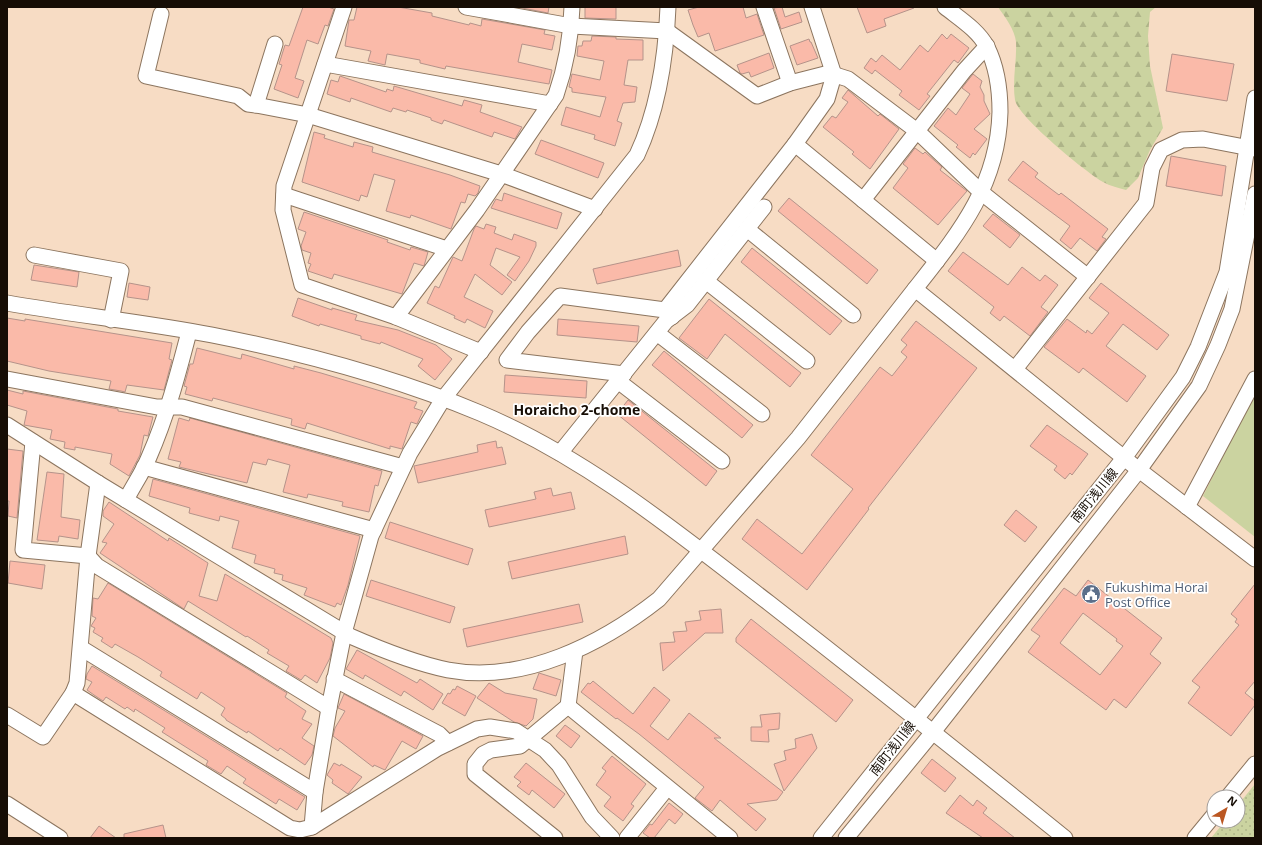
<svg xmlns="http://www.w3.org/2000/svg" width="1262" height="845" viewBox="0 0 1262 845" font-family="'Open Sans','Noto Sans JP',sans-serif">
	<defs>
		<pattern id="forest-firs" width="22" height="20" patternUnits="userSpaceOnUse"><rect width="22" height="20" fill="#cbd3a0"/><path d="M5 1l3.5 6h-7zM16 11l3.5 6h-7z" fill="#aeb488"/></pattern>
		<pattern id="park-dots" width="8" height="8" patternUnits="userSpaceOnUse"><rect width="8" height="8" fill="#cbd3a0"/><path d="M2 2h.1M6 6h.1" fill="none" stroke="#aeb488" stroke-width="1.8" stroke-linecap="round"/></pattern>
	</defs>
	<rect width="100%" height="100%" fill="#f7dcc4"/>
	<path fill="url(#forest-firs)" d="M998 7H1156L1150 12 1148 36 1150 66 1163 128 1150 150 1138 178 1126 190C1119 188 1110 186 1103 182 1087 173 1018 117 1015 100 1012 81 1017 61 1016 42 1015 30 1005 17 998 7Z"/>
	<path fill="url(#park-dots)" d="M1255 784V838H1211L1225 821H1238V805Z"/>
	<path fill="#cbd3a0" d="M1255 393V537L1203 496Z"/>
	<g fill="#fabaa9" stroke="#b5938a" fill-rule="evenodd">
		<path d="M303 7H328L334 9 328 26 325 25 318 44 307 40 295 78 304 81 298 98 274 89 282 65 279 64 285 45 289 46Z"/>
		<path d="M357 7H398L432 13V16L469 25 470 23 481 26 482 19 545 30 544 34 555 36 552 50 522 44 518 62 552 70 549 84 446 66 445 69 420 63V60L387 54 385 65 368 61 371 51 345 46 349 20H354Z"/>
		<path d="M517 7H549L548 13Z"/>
		<path d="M585 7H616V19L585 18Z"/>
		<path d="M699 7H743L746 18 757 14 764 35 715 51 709 33 698 37 693 25 688 10Z"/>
		<path d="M782 7 785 17 799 12 802 22 781 29 774 8Z"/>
		<path d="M857 7H913L914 8 884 19 886 26 867 33Z"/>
		<path d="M942 34 947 39 951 34 969 48 958 63 954 60 927 94 930 96 919 110 899 95 902 91 875 70 872 74 864 68 871 58 876 62 882 55 900 70 920 45 928 52Z"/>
		<path d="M592 36 616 37V39L643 40V60H628L624 85 637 87 635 102 623 103 617 121 622 123 615 146 594 139 595 135 561 125 566 107 600 117 606 97 572 92V88L569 87 572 74 600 80 604 61 577 56 578 46H582L583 41H591Z"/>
		<path d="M809 39 810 42H811L818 58 797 65 790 46Z"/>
		<path d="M769 53 774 68 751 77 749 72 742 74 740 73 737 65Z"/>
		<path d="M1172 54 1234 64 1227 101 1166 91Z"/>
		<path d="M973 74 982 81 980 87 984 95V101L990 114 974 129 987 139 975 155 973 153 970 158 956 147 958 145 934 126 948 108 956 115 970 94 962 88Z"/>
		<path d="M340 76 386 92 387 89 393 91 394 86 462 106 464 100 482 105 480 112 522 127 515 139 494 132 492 137 444 120 442 124 431 120V118L407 110 406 112 393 108 391 112 351 98 350 102 327 94 331 80 338 82Z"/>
		<path d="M848 90 878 116 880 114 899 129 870 169 852 154 854 152 823 127 832 116 836 118 848 102 842 98Z"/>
		<path d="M314 132 325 135 324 138 353 147 354 142 373 147 372 152 450 175 480 186 478 193 475 196 468 194 465 203 461 202 451 229 411 215 410 218 386 211 395 180 374 174 367 197 361 195 359 201 302 182Z"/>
		<path d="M541 140 604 163 598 178 535 154Z"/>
		<path d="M915 148 923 154 925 152 935 161 942 167 940 170 967 191 938 225 893 188 908 168 903 164Z"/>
		<path d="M1171 156 1226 166 1222 196 1166 186Z"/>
		<path d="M1023 161 1038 173 1035 177 1059 195 1061 193 1108 229 1102 237 1106 239 1097 251 1080 238 1071 249 1060 240 1070 226 1008 180Z"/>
		<path d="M504 193 562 213 557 229 491 208 496 199 502 201Z"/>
		<path d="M789 198 878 270 867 284 778 211Z"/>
		<path d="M304 212 388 240 387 242 410 250 411 247 428 252 424 266 414 263 402 294 334 274 332 279 308 271 311 264 308 263 311 253 302 250 301 246 306 232 298 229Z"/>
		<path d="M993 214 1020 235 1010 248 983 226Z"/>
		<path d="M486 224 496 227 494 233 512 240 514 234 536 242V246L529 261 515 281 507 275 520 257 496 248 490 265 512 282 502 295 475 274 464 297 493 311 485 328 467 319 465 323 454 318 455 316 427 303 435 286 439 288 453 257 462 261 474 229 476 226 484 229Z"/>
		<path d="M752 248 842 321 830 335 741 262Z"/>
		<path d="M678 250 681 266 597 284 593 269Z"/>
		<path d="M963 252 1008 285 1022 267 1040 281 1045 275 1058 285 1041 307 1048 312 1030 336 1004 316 1000 321 990 313 994 307 948 271Z"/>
		<path d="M34 265 79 272 77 287 31 280Z"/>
		<path d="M129 283 150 287 148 300 127 297Z"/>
		<path d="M1101 283 1169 335 1157 350 1123 324 1106 346 1146 376 1127 402 1083 368 1079 373 1044 347 1067 319 1086 333 1087 330 1092 334 1109 313 1089 298Z"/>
		<path d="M298 298 332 310V308L357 315 355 320 398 330 436 345 452 359 435 380 418 366 423 359 381 342 380 344 361 339V336L320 324 319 326 292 316Z"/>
		<path d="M709 299 801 373 790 387 725 334 707 359 679 338Z"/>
		<path d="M7 318 25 321V319L172 343 169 359 172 360 164 390 127 385 125 392 121 391 109 389 111 381 49 371 7 361Z"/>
		<path d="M558 319 639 326 637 342 557 335Z"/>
		<path d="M916 321 977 368 868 508 869 509 807 590 742 539 757 519 802 554 853 489 811 455 880 367 892 376 907 357 901 352 907 345 901 340Z"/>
		<path d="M197 348 241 359 242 354 294 369V366L321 373 417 402 414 408 423 411 417 424 411 422 402 449 390 446V449L307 423 305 429 291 425 292 419 213 398 212 401 185 394 187 387 184 386 190 364H193Z"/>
		<path d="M664 351 753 425 742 438 652 365Z"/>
		<path d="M505 375 587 381 586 398 504 392Z"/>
		<path d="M7 390 23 394V391L118 409V411L153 417 148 436 144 435 140 455 129 476 110 464 112 454 75 447V450L64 448 65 442 50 439 52 430 24 425 27 411 7 405Z"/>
		<path d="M628 400 717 471 706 486 617 414Z"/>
		<path d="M179 418 189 421 190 418 382 471 378 486 375 485 369 512 342 506 343 502 308 494 307 498 283 492 290 465 268 459 266 465 253 462 247 483 179 467 181 462 168 459Z"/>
		<path d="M1047 425 1088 454 1072 475 1070 473 1065 479 1054 470 1057 466 1030 446Z"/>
		<path d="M496 441 497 448 502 447 506 464 418 483 414 466 478 452 477 445Z"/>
		<path d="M7 449 23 451 17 518 8 516 9 501H7Z"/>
		<path d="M47 472 64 474 61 517 80 520 78 539 59 536 58 542 37 540Z"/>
		<path d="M153 479 360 536 348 585 341 605 337 603 335 607 304 595 307 588 282 580 283 575 274 573 275 569 254 563 256 555 232 548 239 521 220 516 219 521 189 513 190 508 149 496Z"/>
		<path d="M551 488 553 496 571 492 575 509 489 527 485 510 536 499 534 492Z"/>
		<path d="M109 502 168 541 169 538 208 563 199 596 217 601 225 574 331 638 333 643 330 658 317 683 305 675 301 680 286 671 289 666 267 653 269 650 247 636 246 637 188 601 184 609 100 553 107 543 102 542 114 524 103 516V511Z"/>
		<path d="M1016 510 1037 527 1025 542 1004 525Z"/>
		<path d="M390 522 473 549 468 565 385 538Z"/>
		<path d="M625 536 628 554 512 579 508 562Z"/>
		<path d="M10 561 45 565 42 589 8 583Z"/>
		<path d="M371 580 455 607 450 623 366 596Z"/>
		<path d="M1088 580 1162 638 1150 654 1161 663 1126 708 1114 699 1106 710 1028 652 1040 636 1031 630 1064 588 1076 596ZM1083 613 1117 639 1116 641 1123 646 1100 675 1060 643Z"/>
		<path d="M108 583 287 693 285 697 306 711 302 719 312 724 302 738 314 746 312 755 305 765 280 748 278 751 248 731 247 733 226 720V719L221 715 225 708 201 692 197 699 160 676 162 672 138 657 115 644 112 648 101 641 103 638 93 632 95 628 91 626 96 618 92 616 93 598 98 599Z"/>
		<path d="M1255 584V681L1245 693 1255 701V705L1231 736 1188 703 1200 687 1192 681 1239 625 1235 622 1237 619 1231 614Z"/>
		<path d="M579 604 583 622 467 647 463 629Z"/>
		<path d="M721 609 723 633H705L663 671 660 643 675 642 673 632 687 631 685 622 701 620 699 611Z"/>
		<path d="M751 619 853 700 836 722 736 642V638Z"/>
		<path d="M357 650 417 683 420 679 443 694 433 710 404 691 401 696 365 675 363 679 346 669Z"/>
		<path d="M92 666 300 794 305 797 297 810 279 799 276 804 243 783 246 779 227 766 221 774 206 765 208 761 162 732 165 728 135 709 134 712 127 707 125 709 106 697 103 701 94 695 87 690 92 682 86 679 87 674Z"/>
		<path d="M539 673 561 680 556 696 533 689Z"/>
		<path d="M593 681 633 714 654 687 670 700 650 726 668 740 689 713 721 738H714L783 792 777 800 747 804 766 819 756 831 720 800 712 811 695 798 704 787 639 734 617 718 616 719 581 692 588 683 590 684Z"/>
		<path d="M489 683 505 693 537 699 533 719 526 726 514 722 477 698Z"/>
		<path d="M457 686 476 696 465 716 442 703 448 693 450 694 453 689 455 690Z"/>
		<path d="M344 694 423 736 416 749 402 741 385 770 374 765 373 767 333 736 335 728 345 711 338 708Z"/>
		<path d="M780 713 779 729 768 730 769 742 751 741V727H762L760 715Z"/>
		<path d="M565 725 580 736 571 748 556 736Z"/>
		<path d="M812 734 817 748 784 791 774 764 786 760 784 751 796 748 795 739Z"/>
		<path d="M612 756 646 784 631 804 634 806 623 821 604 806 611 797 596 785 606 771 602 768Z"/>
		<path d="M932 759 956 778 945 792 921 773Z"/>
		<path d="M334 763 340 766 341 764 362 777 348 794 332 783 333 780 327 775Z"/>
		<path d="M526 763 565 794 554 808 532 790 529 795 517 786 521 782 514 777Z"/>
		<path d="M960 795 973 806 977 800 987 808 983 813 1015 838H983L946 813Z"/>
		<path d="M669 803 683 814 675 824 669 819 654 838H650L643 833 650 824 652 825Z"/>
		<path d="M163 825 166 838H124V834Z"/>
		<path d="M99 826 116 838H90Z"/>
	</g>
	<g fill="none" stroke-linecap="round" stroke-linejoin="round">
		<defs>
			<g id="minor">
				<path d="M344 7 284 186 283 210 302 285 396 317 481 352"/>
				<path d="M466 7 571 26 667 31 757 96 790 83 829 73 848 79 917 131 982 193 1088 277"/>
				<path d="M764 7 790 83"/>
				<path d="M812 7 834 75 827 99 795 144 937 261"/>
				<path d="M161 14 146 76 238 96 248 104 256 105 308 115 501 174 595 209"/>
				<path d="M325 64 550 104"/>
				<path d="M256 105 275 44"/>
				<path d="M284 195 447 249"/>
				<path d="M863 200 964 71 987 46"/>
				<path d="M747 229 853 315"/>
				<path d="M34 255 121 271 111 320"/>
				<path d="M706 281 807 361"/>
				<path d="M915 289C959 233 998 186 1000 112 1000 89 997 67 987 47 978 30 960 19 945 7"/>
				<path d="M7 303C75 315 144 322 212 335 303 353 394 377 480 413 587 458 678 533 769 603 869 681 967 759 1065 838"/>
				<path d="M665 310 795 144"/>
				<path d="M396 317 477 210 556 95C566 66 571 38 572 7"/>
				<path d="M657 333 762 414"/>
				<path d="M1015 369 1146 203 1152 168 1161 150 1182 140 1203 139 1255 149"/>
				<path d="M624 374 507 360 528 332 560 296 665 310 672 317"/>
				<path d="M7 379 157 407H182L403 467"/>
				<path d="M618 381 722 461"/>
				<path d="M7 425 98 483 350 636C382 650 414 663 448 670 523 684 602 644 659 599L798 438 915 289 1139 470 1255 559"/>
				<path d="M33 442 23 550 88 556 97 566 329 708"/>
				<path d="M560 453 666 321 687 305 764 207"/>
				<path d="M144 467 374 530"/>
				<path d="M126 500C133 486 143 472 149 457 167 416 178 374 189 332"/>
				<path d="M1187 507 1255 379"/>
				<path d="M81 648 315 792"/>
				<path d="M575 651 568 706 730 838"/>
				<path d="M334 679 439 734 448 743"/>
				<path d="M73 693 290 828 300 830 312 827 438 748 477 729 490 727 516 731 545 750 559 765 592 817 612 838"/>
				<path d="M7 715 43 737 73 693 77 683 88 556 98 483"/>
				<path d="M1228 797 1255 764"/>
				<path d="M7 804 60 838"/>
				<path d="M312 827 315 792 329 708 344 633 371 536 410 453 443 399 637 155C658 110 666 57 668 7"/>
				<path d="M555 838 475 774V764L483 754 491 750 520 746 568 706"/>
				<path d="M627 838 667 788"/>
				<path d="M821 838 1124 458 1183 377 1198 347 1227 272 1255 98"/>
				<path d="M846 838 933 732 1139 470 1199 386 1218 345 1232 309 1255 194"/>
				<path d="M1195 838 1214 815"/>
			</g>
		</defs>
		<use href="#minor" stroke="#8c755f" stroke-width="17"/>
		<use href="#minor" stroke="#fff" stroke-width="15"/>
	</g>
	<defs>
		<symbol id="civic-disc" viewBox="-11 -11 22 22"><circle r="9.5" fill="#5c6f8a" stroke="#fff"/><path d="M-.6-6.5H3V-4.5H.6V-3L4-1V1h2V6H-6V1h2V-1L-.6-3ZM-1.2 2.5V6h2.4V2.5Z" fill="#fff"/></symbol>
	</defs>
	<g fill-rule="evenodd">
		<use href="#civic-disc" x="1080" y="583" width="22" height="22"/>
	</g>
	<g text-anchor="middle" stroke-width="3.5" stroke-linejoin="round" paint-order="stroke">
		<g font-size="13" fill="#160d05" stroke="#fff">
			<text transform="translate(1094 495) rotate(-51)" y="5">南町浅川線</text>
			<text transform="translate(892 748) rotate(-52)" y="5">南町浅川線</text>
		</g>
		<g font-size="13" fill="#4e5e75" stroke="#fff" text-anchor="start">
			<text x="1105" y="592">Fukushima Horai<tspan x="1105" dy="15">Post Office</tspan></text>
		</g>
		<g font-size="14" font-weight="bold" fill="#160d05" stroke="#fff">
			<text x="577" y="415">Horaicho 2-chome</text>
		</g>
	</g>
	<rect width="1262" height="845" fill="none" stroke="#160d05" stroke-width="16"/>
	<g transform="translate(1226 809) rotate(38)"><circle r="19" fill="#ffffff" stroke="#a29e9b"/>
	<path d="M0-3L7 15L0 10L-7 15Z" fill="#bb5722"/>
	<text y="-6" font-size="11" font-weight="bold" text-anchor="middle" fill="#160d05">N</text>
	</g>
</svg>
